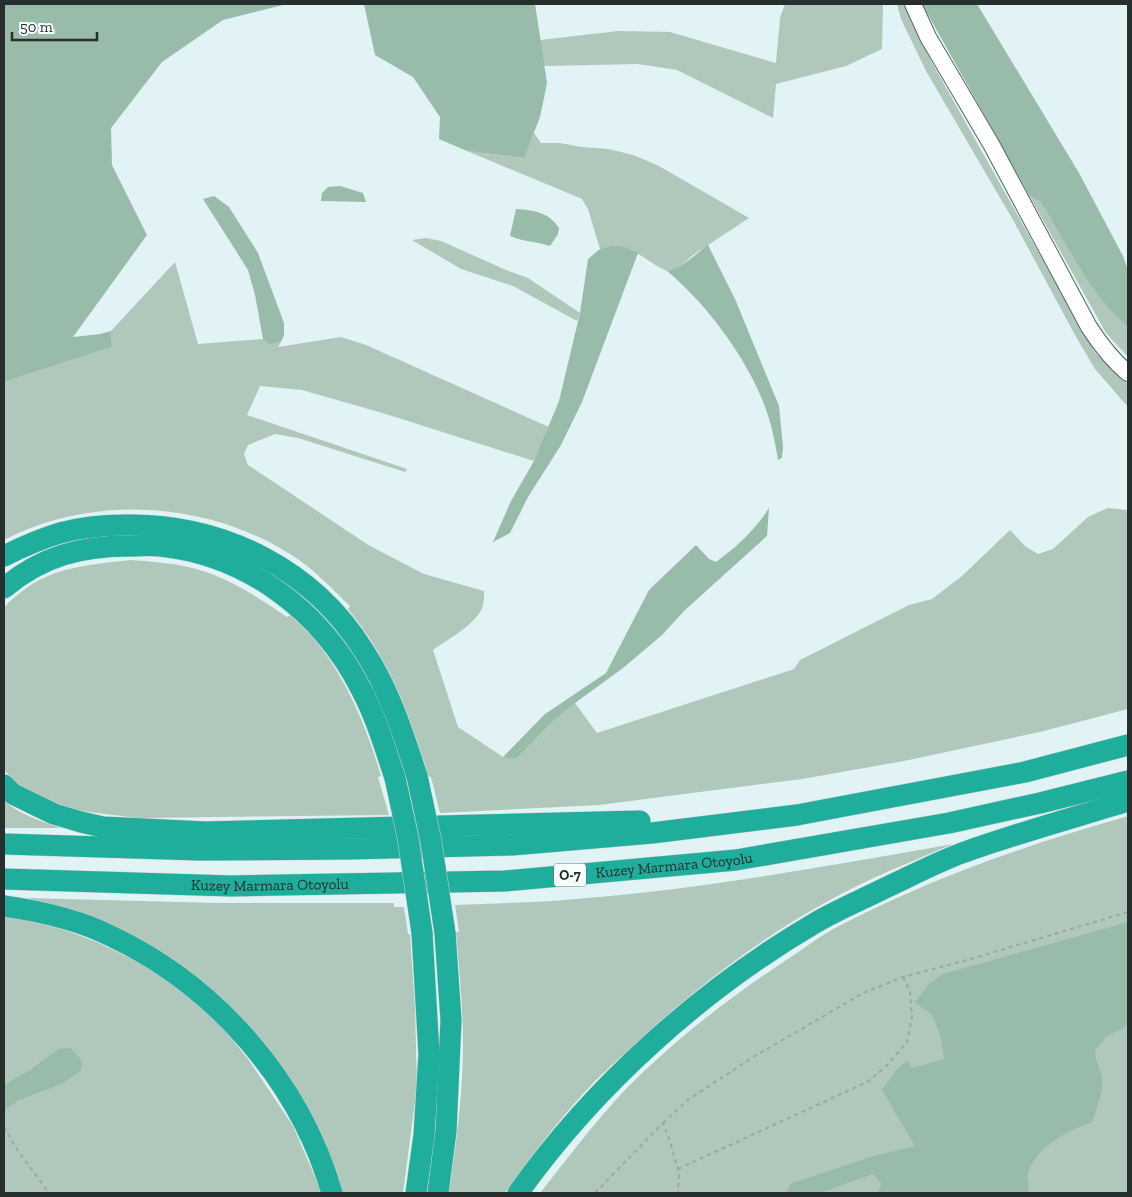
<svg xmlns="http://www.w3.org/2000/svg" width="1132" height="1197" viewBox="0 0 1132 1197" font-family="'Zilla Slab',serif">
	<rect width="100%" height="100%" fill="#e1f3f4"/>
	<g fill="#b0c7bb">
		<path d="M785 4H883L882 49 846 66 776 84 773 118 677 70 638 64 544 66 540 40 618 31 670 32 776 63 780 18Z"/>
		<path d="M897 4H906L931 61 1094 351 1112 370 1128 382V407L1095 369 1075 335 1013 220 926 71 901 19Z"/>
		<path d="M534 133 541 143H560L581 147 609 149 633 155 659 166 749 218 693 255 677 269 667 271C640 259 633 241 600 249L588 209 582 199 467 151 523 158Z"/>
		<path d="M1029 195 1041 201C1064 240 1093 300 1128 327V357L1106 333Z"/>
		<path d="M426 238 441 241 506 270 528 278 580 313 577 321 513 286 461 269 412 240Z"/>
		<path d="M175 262 198 344 263 339 269 343 281 342 278 347 341 337 366 345 549 427 534 461 386 414 302 390 260 386 247 415 407 469 405 472 298 438 275 434 248 445 244 454 248 465 370 546 424 574 484 591C484 596 484 603 482 608 476 624 447 640 433 650L458 727 503 757 509 759 517 758 548 726 575 703 597 733 794 669 800 660 909 605 932 599 962 576 1010 530 1025 546 1038 554 1053 549 1088 517 1108 508 1128 510V709L1040 732 904 761 802 779 599 805 440 813 431 777H429C408 712 392 663 348 609L350 606C331 588 313 568 290 554 206 501 93 494 4 540V382L112 347 111 331Z"/>
		<path d="M130 560C150 561 169 563 188 567 225 575 256 596 287 617L290 615C300 625 311 634 319 645 349 684 367 729 381 776L378 777 389 815 137 818 74 810 45 800 18 784 4 770V608C8 602 15 597 21 592 54 566 90 565 130 560Z"/>
		<path d="M4 800C19 815 41 821 61 828H4Z"/>
		<path d="M1128 816V1193H540C567 1159 594 1123 624 1091 673 1041 730 997 788 959 805 948 821 935 839 926 931 878 1029 844 1128 816Z"/>
		<path d="M953 844C923 857 892 869 863 883 784 921 713 973 648 1032 631 1048 612 1064 595 1081 562 1115 533 1154 505 1193H449C456 1144 463 1094 463 1044 463 1006 459 969 456 932H459L455 905C495 903 536 903 576 899 702 889 828 866 953 844Z"/>
		<path d="M27 898 217 903H394V907H404L408 934 410 935 415 1008 417 1086 403 1193H341L210 990C179 962 143 940 104 923 79 913 52 906 27 898Z"/>
		<path d="M4 915 62 929 99 943 136 961 168 981 202 1008 226 1032 248 1059 293 1126 322 1193H4V1111L18 1101 62 1084 81 1071 58 1049 28 1071 4 1084Z"/>
	</g>
	<g fill="#98bbaa">
		<path d="M4 4H287L223 20 162 62 111 128 112 165 147 235 73 337 100 334 111 331 112 347 4 382Z"/>
		<path d="M364 4H535L547 83 540 117 524 158 467 151 439 139 440 117 413 77 375 55Z"/>
		<path d="M922 4H977L1079 173 1123 256 1128 270V327C1093 300 1064 240 1041 202L1029 195Z"/>
		<path d="M340 186 363 193 366 202 321 201 322 193 328 187Z"/>
		<path d="M214 196 229 207 258 253 284 323V335L281 342 269 344 263 339 255 295 248 270 203 199Z"/>
		<path d="M516 209C533 210 549 212 559 228L558 234 550 246C536 241 524 242 510 236Z"/>
		<path d="M708 245 735 299 779 406 783 447 782 458 778 460C775 441 771 422 764 404 746 357 706 303 667 271 683 268 695 254 708 245Z"/>
		<path d="M611 246 624 247 638 253 582 402 561 445 528 497 510 533 493 542 511 501 534 461 559 401 580 313 588 259 600 249Z"/>
		<path d="M769 508 767 536 685 610 662 635 623 668 575 703 548 726 517 758 509 759 503 757 545 714 606 673 649 590 696 545 709 559 716 562C738 546 754 531 769 508Z"/>
		<path d="M1128 922V1025L1107 1036 1095 1050C1095 1060 1100 1068 1102 1078 1104 1089 1096 1111 1092 1122 1069 1131 1038 1145 1029 1170 1026 1177 1030 1186 1028 1193H878L881 1183 873 1174 820 1193H786L790 1184 874 1156 915 1146 882 1090 899 1067 908 1061 912 1068 944 1059 941 1038 933 1016 915 1002 929 984 943 974Z"/>
		<path d="M71 1048 82 1061 81 1071 62 1084 18 1101 4 1111V1084L28 1071 58 1049Z"/>
	</g>
	<g fill="none" stroke-linecap="round" stroke-linejoin="round">
		<defs>
			<path id="secondary" d="M913 4 928 37 991 144 1089 327C1100 344 1112 360 1128 373"/>
			<g id="highway">
				<path d="M4 556C22 547 40 539 60 533 82 527 105 525 127 525 223 524 313 569 364 651 389 689 403 733 417 776"/>
				<path d="M4 588C42 556 81 546 130 546 140 546 150 545 160 546 248 555 322 612 361 689 376 717 385 748 395 778"/>
				<path d="M4 785 13 794 54 814 81 822 103 827 205 832 640 821"/>
				<path d="M4 844 199 850 351 849 512 845 652 833 797 815 1025 772 1128 745"/>
				<path id="s1" d="M4 879 231 886 505 881 736 860 949 823 1040 803 1128 781"/>
				<path d="M4 906C39 911 82 921 113 937 217 987 300 1082 332 1193"/>
				<path d="M416 1193 424 1135 429 1054 422 933"/>
				<path d="M438 1193 446 1131 451 1020 445 933"/>
				<path d="M518 1193C595 1085 701 990 815 923 837 910 861 900 883 889 909 877 935 863 962 853 1017 833 1073 818 1128 801"/>
			</g>
		</defs>
		<use href="#secondary" stroke="#586869" stroke-width="18"/>
		<use href="#highway" stroke="#cfd1d1" stroke-width="22"/>
		<g stroke="#99a7a8" stroke-width="2" stroke-dasharray="4 4" stroke-linecap="butt">
			<path d="M663 1123 689 1099 755 1056 863 993 903 977 971 959 1128 912"/>
			<path d="M4 1127 18 1151 49 1193"/>
			<path d="M678 1169 869 1081 888 1064 907 1042 912 1017 910 991 903 977"/>
			<path d="M595 1193 663 1123 670 1141 679 1173 678 1193"/>
		</g>
		<use href="#secondary" stroke="#fff" stroke-width="16"/>
		<use href="#highway" stroke="#1fad9c" stroke-width="21"/>
		<defs>
			<g id="highway-bridge">
				<path d="M417 776 431 841 445 933"/>
				<path d="M395 778 408 838 422 933"/>
			</g>
		</defs>
		<use href="#highway-bridge" stroke="#cfd1d1" stroke-width="22" stroke-linecap="butt"/>
		<use href="#highway-bridge" stroke="#1fad9c" stroke-width="21"/>
	</g>
	<g text-anchor="middle" stroke-width="4" stroke-linejoin="round" paint-order="stroke">
		<rect fill="#f7fefe" stroke="#656c6c" stroke-width="1" x="554" y="863.5" width="32" height="23" rx="4"/>
		<g font-size="14" font-weight="bold" fill="#272e2e">
			<text x="570" y="880">O-7</text>
		</g>
		<g font-size="15" fill="#272e2e" stroke="#f7fefe">
			<text dy="5" stroke="none"><textPath href="#s1" startOffset="671">Kuzey Marmara Otoyolu</textPath></text>
			<text dy="5" stroke="none"><textPath href="#s1" startOffset="266">Kuzey Marmara Otoyolu</textPath></text>
		</g>
	</g>
	<rect width="1132" height="1197" fill="none" stroke="#272e2e" stroke-width="10"/>
	<path d="M12 32v8h85v-8" fill="none" stroke="#272e2e" stroke-width="2.5"/>
	<text x="20" y="32" font-size="15" fill="#272e2e" stroke="#f7fefe" stroke-width="4" paint-order="stroke">50 m</text>
</svg>
